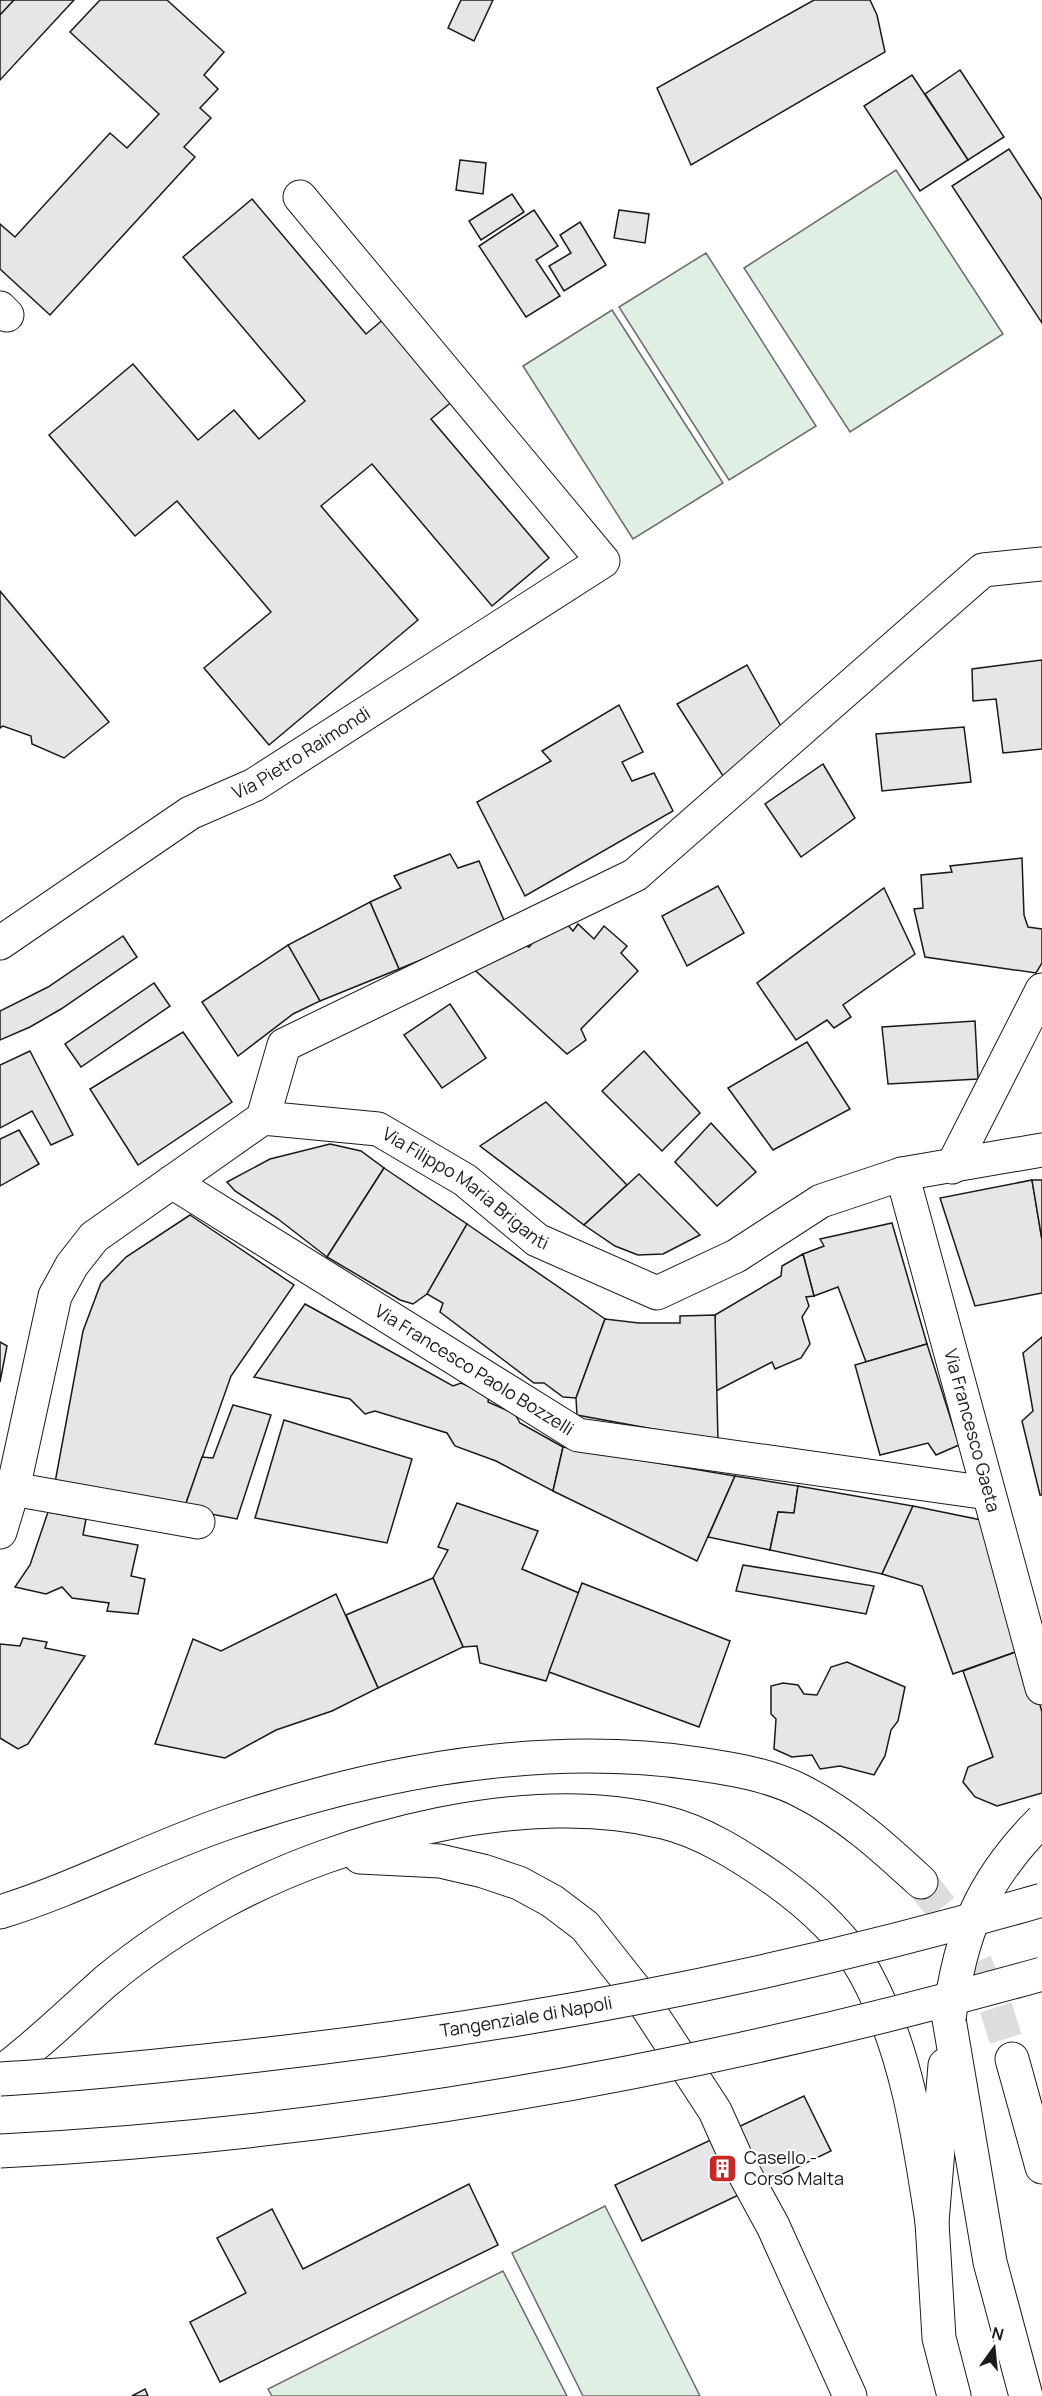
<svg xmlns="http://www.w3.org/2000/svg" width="1042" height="2396" viewBox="0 0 1042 2396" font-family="Manrope,sans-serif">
	<rect width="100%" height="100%" fill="#fff"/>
	<g fill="#e0efe3" stroke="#6a6a6a" stroke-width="1.5">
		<path d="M896 170 1003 334 850 432 744 268Z"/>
		<path d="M706 253 816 426 729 480 619 307Z"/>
		<path d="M612 310 723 483 633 539 523 366Z"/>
		<path d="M605 2206 700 2396H583L512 2253Z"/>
		<path d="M503 2271 567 2396H272L268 2389Z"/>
	</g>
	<g fill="#e6e6e6" stroke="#1a1a1a" stroke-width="1.5">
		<path d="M0 0H14L1 14H0Z"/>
		<path d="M14 0H74L0 80V15Z"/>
		<path d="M100 0H167L224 52 204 75 218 89 200 108 211 118 184 147 195 157 50 315 0 269V224L15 237 110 133 127 148 159 114 70 32Z"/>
		<path d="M461 0H493L474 41 448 28Z"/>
		<path d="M814 0H870L877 15 885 52 691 165 657 88Z"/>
		<path d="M960 70 1004 137 968 160 925 94Z"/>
		<path d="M912 75 968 160 920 191 864 106Z"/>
		<path d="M1009 149 1042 200V323L952 186Z"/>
		<path d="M460 160 486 163 483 194 456 190Z"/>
		<path d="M512 194 524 212 481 240 469 221Z"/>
		<path d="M252 199 366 334 385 318 454 400 431 419 549 558 492 606 372 464 321 506 418 620 269 745 204 668 271 612 177 501 135 536 49 435 133 364 198 440 234 410 259 439 305 401 183 257Z"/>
		<path d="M534 210 558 246 536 260 560 296 526 317 479 246Z"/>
		<path d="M619 210 649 214 645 243 614 238Z"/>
		<path d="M580 222 606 265 564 291 549 266 571 253 560 235Z"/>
		<path d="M0 591 109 722 64 758 32 744 31 736 3 726 0 728Z"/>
		<path d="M1042 660V749L1003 753 996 699 973 701 972 669Z"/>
		<path d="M747 665 783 730 723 776 677 704Z"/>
		<path d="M619 705 643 752 622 762 632 781 654 773 673 811 525 896 477 802 551 761 542 751Z"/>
		<path d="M964 727 971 782 882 791 876 734Z"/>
		<path d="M823 764 855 818 801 857 765 804Z"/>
		<path d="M450 854 458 868 479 861 506 925 399 969 370 902 401 888 394 876Z"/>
		<path d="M1022 858 1024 915 1028 927 1042 929V963L1036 973 925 957 914 909 923 908 921 875 952 872 950 866Z"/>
		<path d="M718 886 744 933 687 966 662 916Z"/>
		<path d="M884 888 915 954 843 1005 851 1017 834 1028 827 1020 796 1040 757 983Z"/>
		<path d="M370 902 399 969 320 1001 288 945Z"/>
		<path d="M566 923 573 931 578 924 594 939 604 926 627 946 621 953 638 971 581 1029 586 1040 567 1054 467 963 515 941 529 947 542 932Z"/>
		<path d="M123 936 137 957 61 1009 30 1027 0 1040V1011L48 987Z"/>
		<path d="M288 945 320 1001 293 1014 238 1056 202 1002Z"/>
		<path d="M154 983 170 1006 81 1067 65 1044Z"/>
		<path d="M450 1004 486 1058 442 1088 404 1035Z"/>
		<path d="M975 1021 978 1079 888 1084 882 1027Z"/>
		<path d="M183 1032 232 1102 138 1165 90 1089Z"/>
		<path d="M807 1042 850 1109 773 1150 728 1088Z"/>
		<path d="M30 1051 73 1135 51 1145 32 1111 0 1128V1065Z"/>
		<path d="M644 1051 700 1113 662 1151 602 1091Z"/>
		<path d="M546 1102 627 1185 584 1225 480 1146Z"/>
		<path d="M711 1123 756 1172 717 1206 675 1162Z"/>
		<path d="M19 1130 39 1164 0 1186V1139Z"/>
		<path d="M330 1144 361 1151 384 1168 327 1257 278 1219 235 1191 227 1182 270 1159Z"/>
		<path d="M384 1168 467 1224 427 1294 413 1304 400 1300 327 1257Z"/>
		<path d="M639 1174 700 1235 663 1254 638 1255 615 1246 584 1225Z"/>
		<path d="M1032 1180 1042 1240V1293L975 1306 940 1198Z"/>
		<path d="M1032 1180H1042V1240Z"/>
		<path d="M190 1215 294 1285 231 1376 184 1509 54 1488 83 1331 101 1283 126 1257Z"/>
		<path d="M892 1223 927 1344 866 1362 838 1287 814 1296 803 1254 824 1246 820 1239Z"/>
		<path d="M467 1224 605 1319 576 1398 563 1397 544 1383H534L440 1312 443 1303 427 1294Z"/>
		<path d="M803 1254 814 1296 806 1297 809 1306 802 1317 810 1344 801 1358 775 1369 772 1362 716 1391 715 1315 781 1276 782 1266Z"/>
		<path d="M305 1304 453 1386 461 1383 489 1395 488 1402 515 1414 520 1423 563 1447 553 1491 496 1461 455 1446 447 1433 375 1411 365 1414 350 1399 254 1377Z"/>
		<path d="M715 1315 718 1441 577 1415 576 1398 605 1319 639 1323H680V1316Z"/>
		<path d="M1042 1337V1495H1040L1022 1421 1033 1411 1023 1353Z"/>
		<path d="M0 1342 7 1346 0 1382Z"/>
		<path d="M927 1344 959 1445 936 1455 928 1443 880 1455 855 1365Z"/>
		<path d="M233 1405 271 1415 237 1519 184 1509 202 1457 213 1458Z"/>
		<path d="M284 1420 412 1459 387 1543 255 1518Z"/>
		<path d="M563 1447 735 1476 697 1561 553 1491Z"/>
		<path d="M735 1476 798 1486 794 1513 778 1512 770 1550 708 1537Z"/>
		<path d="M798 1486 913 1506 882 1574 770 1550 778 1512 794 1513Z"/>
		<path d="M457 1503 538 1531 522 1569 579 1593 546 1681 480 1663 477 1646 463 1647 433 1578 448 1550 438 1547Z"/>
		<path d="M913 1506 986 1521 1024 1649 953 1674 922 1586 882 1574Z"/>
		<path d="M48 1512 86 1519 83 1535 138 1545 131 1576 145 1579 138 1614 107 1611 109 1603 72 1598 62 1587 46 1594 15 1587 30 1565Z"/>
		<path d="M743 1565 874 1586 866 1614 736 1591Z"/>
		<path d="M433 1578 463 1647 378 1688 346 1615Z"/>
		<path d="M582 1583 730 1641 699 1727 549 1672Z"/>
		<path d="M336 1594 378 1688 332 1711 276 1730 225 1758 155 1744 193 1639 221 1651Z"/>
		<path d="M23 1638 47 1642 45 1648 85 1656 28 1744 18 1749 0 1738V1644L20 1646Z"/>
		<path d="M1024 1649 1042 1712V1793L997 1806 975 1797 963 1782 968 1767 993 1757 963 1671Z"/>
		<path d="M847 1662 905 1687 898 1721 891 1730 885 1756 874 1775 840 1766 820 1769 812 1755 792 1757 774 1749 776 1719 771 1714V1686L783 1683 798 1685 804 1694 817 1695 831 1667Z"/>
		<path d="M804 2096 831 2151 642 2241 615 2185Z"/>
		<path d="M469 2184 498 2245 220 2382 190 2322 246 2293 217 2238 272 2209 303 2269Z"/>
		<path d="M145 2389 148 2396H132Z"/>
	</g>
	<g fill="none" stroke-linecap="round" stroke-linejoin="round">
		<path stroke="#ddd" stroke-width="33" stroke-dasharray="33 16" stroke-linecap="butt" d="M921 1882 962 1934 995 2005 1012 2059"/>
		<defs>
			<g id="minor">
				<path d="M0 308 7 315"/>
				<path id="s1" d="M0 943 190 813 254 785 603 561 300 197"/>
				<path d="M263 1118 284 1045 635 875 983 570 1042 564"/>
				<path d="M952 1167 1042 990"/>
				<path id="s2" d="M902 1174 1042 1688"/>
				<path id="s3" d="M172 1182 578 1435 988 1493"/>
				<path d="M13 1489 198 1522"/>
				<path id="s4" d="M0 1532 13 1489 55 1296 72 1265 94 1237 263 1118 378 1129 465 1180 537 1240 657 1293 736 1256 821 1201 902 1174 1042 1150"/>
			</g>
			<g id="highway">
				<path d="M360 1857 440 1861 483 1871 519 1883 552 1901 585 1926 638 1993 715 2111 737 2160 773 2226 850 2396"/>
				<path d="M0 1912C78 1888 152 1848 229 1822 379 1771 542 1741 699 1764 733 1769 769 1775 799 1790 846 1813 883 1847 921 1882"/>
				<path d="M949 2019 990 2262 1026 2396"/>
				<path d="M1012 2059 1042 2167"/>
				<path d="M945 2065 932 2222 939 2338 954 2396"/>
				<path d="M0 2073C37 2046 70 2013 105 1982 141 1952 183 1924 225 1901 343 1837 530 1788 663 1822 702 1831 741 1856 774 1879 809 1904 844 1935 865 1973 907 2050 919 2137 932 2222"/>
			</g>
		</defs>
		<use href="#minor" stroke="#1a1a1a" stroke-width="35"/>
		<use href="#highway" stroke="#1a1a1a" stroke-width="35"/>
		<use href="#minor" stroke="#fff" stroke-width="33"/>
		<use href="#highway" stroke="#fff" stroke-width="33"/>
		<defs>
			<g id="highway-bridge">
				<path d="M949 2019C960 1934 981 1881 1042 1820"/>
				<path id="s5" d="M0 2079C74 2075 149 2067 223 2059 505 2029 770 1979 1042 1900"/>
				<path d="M0 2151C351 2133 704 2069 1042 1974"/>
			</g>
		</defs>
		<use href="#highway-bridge" stroke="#1a1a1a" stroke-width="35" stroke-linecap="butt"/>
		<use href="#highway-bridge" stroke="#fff" stroke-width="33"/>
	</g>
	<defs>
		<symbol id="building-square" viewBox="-11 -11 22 22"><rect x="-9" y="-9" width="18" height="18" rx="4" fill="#c62828" stroke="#fff"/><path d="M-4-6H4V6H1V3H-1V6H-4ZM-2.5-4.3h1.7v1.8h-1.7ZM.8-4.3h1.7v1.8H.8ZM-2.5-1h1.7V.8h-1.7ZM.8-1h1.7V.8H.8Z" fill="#fff"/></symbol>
	</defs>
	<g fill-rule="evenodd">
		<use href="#building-square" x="706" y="2152" width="33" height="33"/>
	</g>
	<g text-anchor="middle" stroke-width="4.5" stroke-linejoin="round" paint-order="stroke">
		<g font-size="18" fill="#1a1a1a" stroke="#fff">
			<text dy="6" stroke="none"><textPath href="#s1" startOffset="357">Via Pietro Raimondi</textPath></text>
			<text dy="6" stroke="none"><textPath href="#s4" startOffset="742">Via Filippo Maria Briganti</textPath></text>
			<text dy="6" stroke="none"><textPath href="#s3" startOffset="356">Via Francesco Paolo Bozzelli</textPath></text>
			<text dy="6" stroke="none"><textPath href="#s2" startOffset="266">Via Francesco Gaeta</textPath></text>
			<text dy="6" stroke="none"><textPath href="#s5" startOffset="530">Tangenziale di Napoli</textPath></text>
		</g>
		<g font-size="18" fill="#1a1a1a" stroke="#fff" text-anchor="start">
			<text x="744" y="2164">Casello -<tspan x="744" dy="21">Corso Malta</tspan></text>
		</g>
	</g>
	<g transform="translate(994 2348) rotate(15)" stroke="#ffffff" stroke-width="4.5" paint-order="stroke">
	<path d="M0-4.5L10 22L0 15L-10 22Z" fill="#1a1a1a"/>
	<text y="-9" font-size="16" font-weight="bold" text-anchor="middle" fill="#1a1a1a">N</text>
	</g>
</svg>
